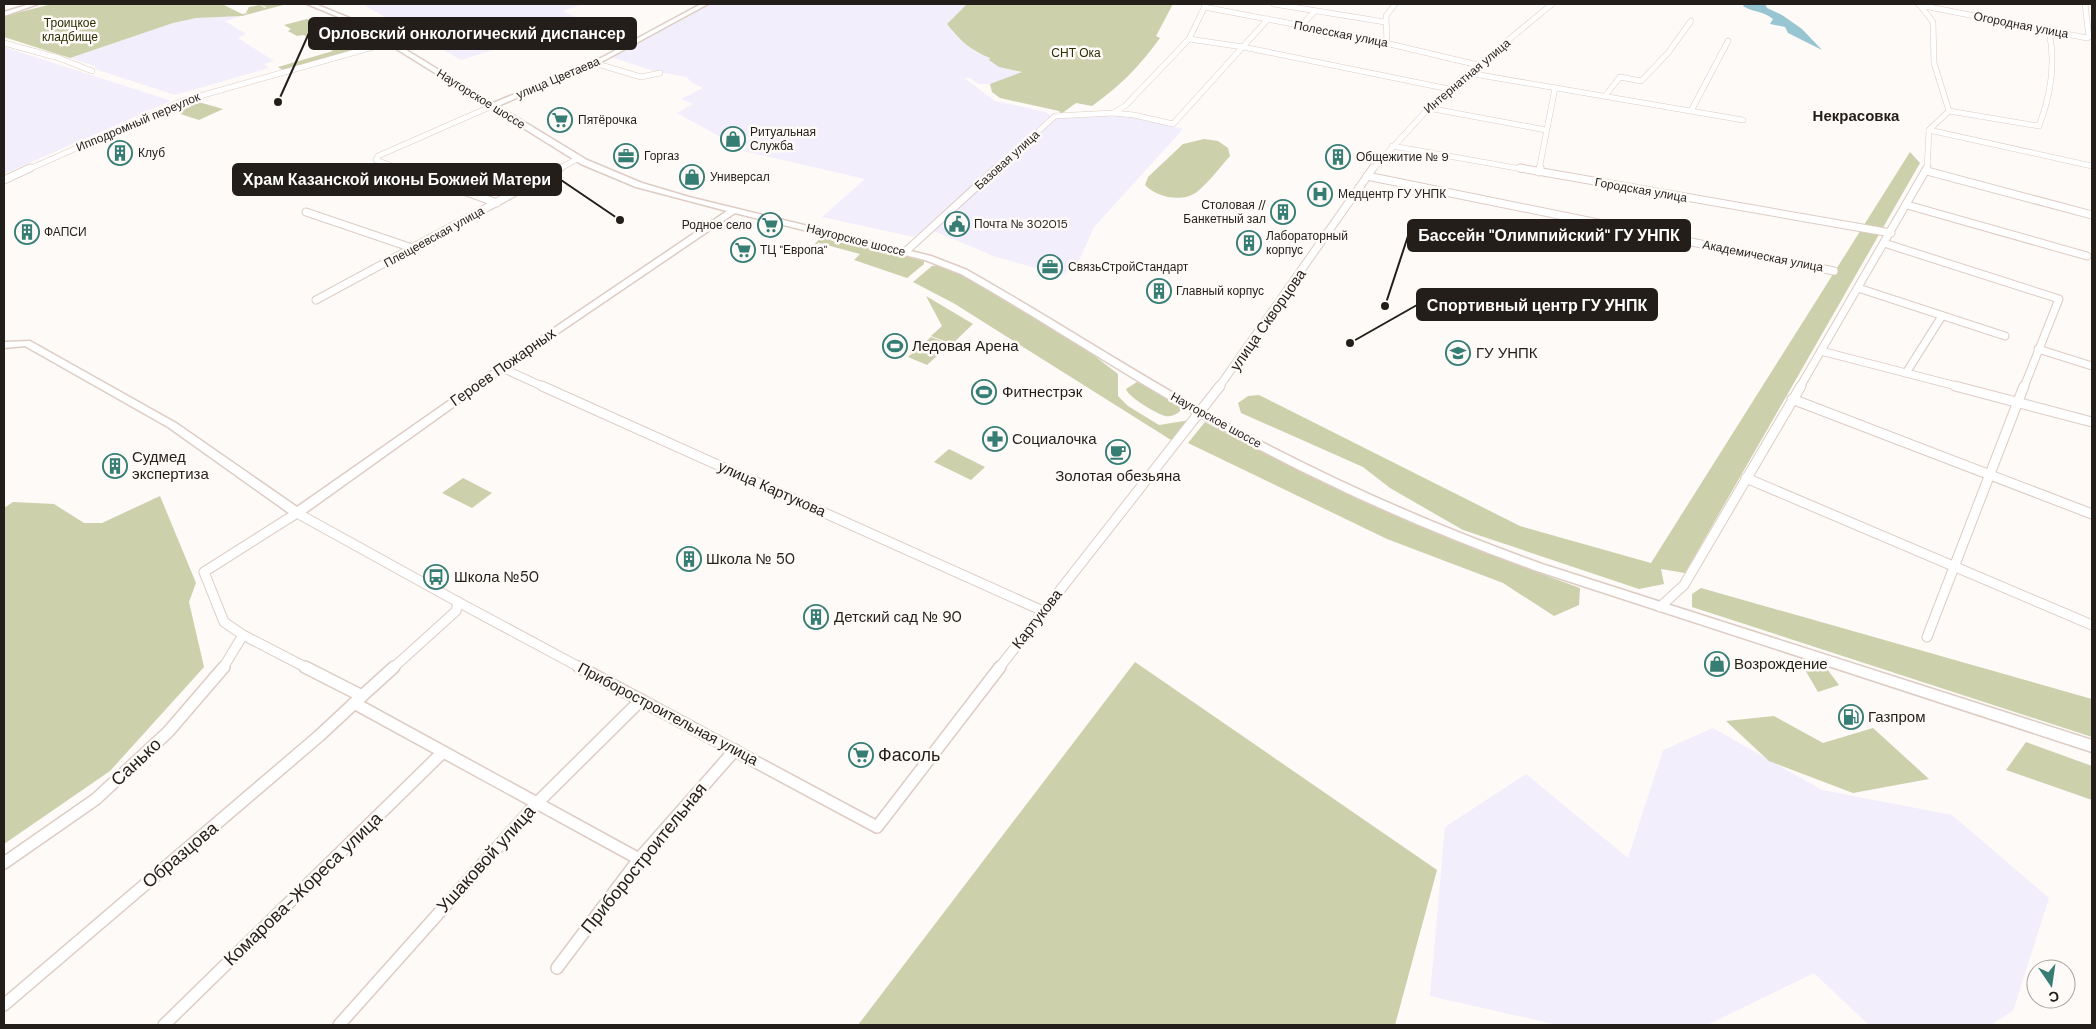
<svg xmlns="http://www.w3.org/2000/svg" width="2096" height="1029" viewBox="0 0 2096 1029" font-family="'DM Sans',sans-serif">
	<rect width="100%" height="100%" fill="#fdfaf8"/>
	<g fill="#f2eefb">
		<path d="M362 4H583L563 11 584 21 461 60Z"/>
		<path d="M710 4H967L947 24 953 33 977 53 991 58 999 67 1023 73 990 84H979L970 78H964L995 101 1046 112 1051 116 914 237 822 217 865 179 743 151 749 146 741 144 752 138 739 134 726 140 677 113 693 104 681 99 703 88 691 82 687 77 654 71 611 57Z"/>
		<path d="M242 16 225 21 246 34 238 38 274 61 264 64 269 68 175 95 95 69V66L70 58 173 23 196 18Z"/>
		<path d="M4 47 156 96 171 101 4 174Z"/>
		<path d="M1124 114 1183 129 1094 227 1077 265 1062 275 996 257 934 231 1057 118Z"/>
		<path d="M1713 728 1822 790 1952 815 2049 898 2013 1011 1990 1025H1869L1814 973 1707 1025H1558L1430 996 1445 827 1526 774 1628 858 1663 750Z"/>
	</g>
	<g fill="#ccd0ab">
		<path d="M52 4H222L242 14 249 13H246L249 7 260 5 265 8 266 7 261 5 265 4H287L242 16 196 18 173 23 70 58 4 37V16Z"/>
		<path d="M967 4H1173L1156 36 1160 38C1139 67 1120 86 1092 106L1076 103 1061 114 1059 111 1000 98 992 92 990 84 1022 72 999 67 989 60 990 58C972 51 959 40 947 24Z"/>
		<path d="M338 18 354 25 310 39 304 35 297 36 288 31 291 29 284 25 307 19 319 24Z"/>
		<path d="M359 31 365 32 384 43 284 71 278 67 333 51 315 41 347 32Z"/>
		<path d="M195 101 223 109 199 120 171 111Z"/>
		<path d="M1204 139 1218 141 1228 148 1230 156C1220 167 1210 181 1198 191 1184 203 1157 198 1145 185L1148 177 1183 144Z"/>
		<path d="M1910 152 1920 163 1685 573 1661 569 1664 584 1639 589 1463 530 1390 488 1363 467 1241 413 1238 403 1248 396 1259 395 1520 526 1651 563Z"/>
		<path d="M822 236 924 261V264L907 278 854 260 860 254 819 243 814 245Z"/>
		<path d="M940 265 964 275 1088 351 1118 374V396L1128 406 1159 425 1190 420 1171 440 955 304 913 282 932 266Z"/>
		<path d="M926 296 973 324 952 344 931 336 942 326Z"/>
		<path d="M931 337 950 344 927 365 908 357Z"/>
		<path d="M1137 382 1180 405V411C1176 415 1171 417 1165 416 1157 414 1128 397 1126 389Z"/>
		<path d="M1205 422C1325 487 1452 541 1580 588L1579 605 1554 616 1503 583 1387 539 1188 443Z"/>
		<path d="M949 449 985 467 971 480 934 462Z"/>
		<path d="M463 478 492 493 472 508 442 493Z"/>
		<path d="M160 496 196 583 189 602 204 667 110 771 4 844V508L13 502 54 504 84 523H102Z"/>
		<path d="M1701 588 2092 699V737L1692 607V594Z"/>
		<path d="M1803 658 1824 665 1839 685 1818 692 1804 668Z"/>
		<path d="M1135 662 1437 870 1395 1025H858Z"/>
		<path d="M1774 716 1823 743 1873 728 1929 779 1853 793 1769 761 1726 721Z"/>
		<path d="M2026 742 2092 766V800L2006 770Z"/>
	</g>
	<path fill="#97c5d2" d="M1745 4H1765L1767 8 1782 15 1802 29 1822 50 1788 33 1785 27 1770 24 1773 19C1764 11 1752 12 1743 6Z"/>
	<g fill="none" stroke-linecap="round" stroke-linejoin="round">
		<defs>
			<g id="minor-far3">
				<path d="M1274 4 1385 22"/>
				<path d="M1919 4 1933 22 1934 63 1949 111 1929 130 1927 170"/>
				<path d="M1919 5 2087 38 2089 37 2085 4"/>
				<path d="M1204 7 1356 36 1478 65"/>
				<path d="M1301 26 1315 11"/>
				<path d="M1189 39 1243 47 1449 89"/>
				<path d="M4 43 59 58 92 71"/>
				<path d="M1387 43 1386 16 1395 4"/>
				<path d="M594 63 641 77 660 73"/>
				<path d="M1468 73 1743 120"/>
				<path d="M1605 96 1620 77 1641 81 1668 53 1691 21"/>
				<path d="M1428 108 1546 130"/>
				<path d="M1691 111 1728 41"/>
				<path d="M1949 111 2039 126C2051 95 2056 64 2049 31"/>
				<path d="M1113 113 1134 115 1173 124 1268 19"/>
				<path d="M1929 130 2092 166"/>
				<path d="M1392 146 1527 170"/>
				<path d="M27 170 182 101 391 42"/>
				<path d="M403 170 376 160 378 156 492 106"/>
				<path d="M557 170 577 159"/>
				<path d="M996 170 1055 116 1113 113 1125 106 1189 39 1206 4"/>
				<path d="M1372 170 1437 99 1552 4"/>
				<path d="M1539 170 1555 88"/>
			</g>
			<g id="minor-far2">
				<path d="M400 168 497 203"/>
				<path d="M1520 168 1891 233"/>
				<path d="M1927 171 2092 215"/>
				<path d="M1539 172 1540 168"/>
				<path d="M1367 176 1834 271"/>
				<path d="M4 180 30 168"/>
				<path d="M1907 205 2087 256"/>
				<path d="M306 212 415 249"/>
				<path d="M1884 243 2059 299 2024 387"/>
				<path d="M905 252 997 168"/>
				<path d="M1858 288 2005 336"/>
				<path d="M316 300 560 168"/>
				<path d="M2038 349 2092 366"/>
				<path d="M1821 351 1960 387"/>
				<path d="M502 368 544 387"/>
				<path d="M1906 373 1942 316"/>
				<path d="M1219 387 1373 168"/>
				<path d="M1800 387 1927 168"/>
			</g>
			<g id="minor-far1">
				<path d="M542 386 1043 611"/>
				<path d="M1955 386 2092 422"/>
				<path d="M1792 399 2092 514"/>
				<path d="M1746 478 2092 625"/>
				<path d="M458 602 581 668"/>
				<path d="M1660 607 1684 585 1801 386"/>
				<path d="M1927 637 2024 386"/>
				<path d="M223 668 243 635"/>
				<path d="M307 668 243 635 224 622 204 572 297 513 458 602"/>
				<path d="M393 668 456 611 458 602"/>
				<path d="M999 668 1220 386"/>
			</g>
			<g id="minor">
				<path d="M305 667 362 696 394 667"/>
				<path d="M579 667 877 827 1000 667"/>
				<path d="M354 703 639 859"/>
				<path d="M4 863 96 799 168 732 224 667"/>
				<path d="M557 968 639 859 735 750"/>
				<path d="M4 1005 319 736 362 696"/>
				<path d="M164 1025 442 753"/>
				<path d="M339 1025 536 804 641 700"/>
			</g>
			<g id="secondary">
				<path d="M30 4H38L4 16V12Z"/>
				<path d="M307 4H315L362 23 493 103 601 58 701 4H708L605 60 498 106 587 160 642 183 689 197 931 256 967 270C1045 314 1120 363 1198 407 1308 470 1423 521 1542 564L2092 740V752L1534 570C1415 527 1301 475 1191 412 1113 368 1039 318 961 274L925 260 735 213 526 355 301 516H293L168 427 25 346 4 348V342L30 341 176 423 297 507 520 351 727 211 636 187 581 164 358 25Z"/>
			</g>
		</defs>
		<use href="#minor-far3" stroke="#deccc3" stroke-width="6"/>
		<use href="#minor-far2" stroke="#deccc3" stroke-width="9"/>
		<use href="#minor-far1" stroke="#deccc3" stroke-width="11"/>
		<use href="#minor" stroke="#deccc3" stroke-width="14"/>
		<use href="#secondary" stroke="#deccc3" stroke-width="3"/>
		<use href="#minor-far3" stroke="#fff" stroke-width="5"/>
		<use href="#minor-far2" stroke="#fff" stroke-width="7"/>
		<use href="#minor-far1" stroke="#fff" stroke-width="9"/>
		<use href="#minor" stroke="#fff" stroke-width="11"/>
		<use href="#secondary" fill="#fff" fill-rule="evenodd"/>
	</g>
	<defs>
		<symbol id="supermarket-ring" viewBox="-11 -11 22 22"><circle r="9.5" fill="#fdfaf8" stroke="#367d74" stroke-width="1.5"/><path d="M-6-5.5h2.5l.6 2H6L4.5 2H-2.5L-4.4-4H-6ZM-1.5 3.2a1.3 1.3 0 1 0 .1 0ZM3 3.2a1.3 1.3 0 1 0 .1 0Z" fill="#367d74"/></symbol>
		<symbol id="shop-ring" viewBox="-11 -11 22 22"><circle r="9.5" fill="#fdfaf8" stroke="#367d74" stroke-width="1.5"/><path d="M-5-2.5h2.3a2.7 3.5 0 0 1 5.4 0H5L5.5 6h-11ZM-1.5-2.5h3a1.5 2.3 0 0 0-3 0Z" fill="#367d74"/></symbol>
		<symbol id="building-ring" viewBox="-11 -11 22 22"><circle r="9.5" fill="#fdfaf8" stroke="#367d74" stroke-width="1.5"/><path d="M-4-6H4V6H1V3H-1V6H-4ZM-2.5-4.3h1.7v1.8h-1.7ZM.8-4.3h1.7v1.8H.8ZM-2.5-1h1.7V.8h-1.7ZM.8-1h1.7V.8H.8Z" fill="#367d74"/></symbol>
		<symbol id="office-ring" viewBox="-11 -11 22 22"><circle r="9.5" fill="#fdfaf8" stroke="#367d74" stroke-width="1.5"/><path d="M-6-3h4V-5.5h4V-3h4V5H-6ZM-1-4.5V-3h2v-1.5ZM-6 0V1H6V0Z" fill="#367d74"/></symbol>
		<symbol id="hospital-ring" viewBox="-11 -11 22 22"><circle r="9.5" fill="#fdfaf8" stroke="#367d74" stroke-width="1.5"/><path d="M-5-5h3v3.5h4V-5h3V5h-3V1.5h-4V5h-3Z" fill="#367d74"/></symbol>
		<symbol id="civic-ring" viewBox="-11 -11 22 22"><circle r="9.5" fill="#fdfaf8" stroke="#367d74" stroke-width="1.5"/><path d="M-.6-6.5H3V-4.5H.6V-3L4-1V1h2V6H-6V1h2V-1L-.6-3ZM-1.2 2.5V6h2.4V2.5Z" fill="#367d74"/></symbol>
		<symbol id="stadium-ring" viewBox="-11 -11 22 22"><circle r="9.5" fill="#fdfaf8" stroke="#367d74" stroke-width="1.5"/><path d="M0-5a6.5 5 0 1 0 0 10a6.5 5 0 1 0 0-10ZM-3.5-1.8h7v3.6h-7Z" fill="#367d74"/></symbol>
		<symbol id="university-ring" viewBox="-11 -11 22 22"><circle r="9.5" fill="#fdfaf8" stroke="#367d74" stroke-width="1.5"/><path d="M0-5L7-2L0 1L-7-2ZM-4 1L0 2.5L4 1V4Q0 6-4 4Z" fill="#367d74"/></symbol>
		<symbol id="pharmacy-ring" viewBox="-11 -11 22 22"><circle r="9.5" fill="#fdfaf8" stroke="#367d74" stroke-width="1.5"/><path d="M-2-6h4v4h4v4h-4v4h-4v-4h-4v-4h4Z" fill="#367d74"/></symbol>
		<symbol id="cafe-ring" viewBox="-11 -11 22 22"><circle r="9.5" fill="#fdfaf8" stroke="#367d74" stroke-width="1.5"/><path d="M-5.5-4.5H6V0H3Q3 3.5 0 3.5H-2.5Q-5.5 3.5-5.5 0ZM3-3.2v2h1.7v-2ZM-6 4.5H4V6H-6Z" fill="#367d74"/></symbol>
		<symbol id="bus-ring" viewBox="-11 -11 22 22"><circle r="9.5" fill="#fdfaf8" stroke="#367d74" stroke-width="1.5"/><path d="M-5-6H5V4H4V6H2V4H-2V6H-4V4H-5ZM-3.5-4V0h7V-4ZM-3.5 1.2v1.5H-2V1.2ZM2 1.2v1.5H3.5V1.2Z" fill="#367d74"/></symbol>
		<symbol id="fuel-ring" viewBox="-11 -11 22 22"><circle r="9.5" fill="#fdfaf8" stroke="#367d74" stroke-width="1.5"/><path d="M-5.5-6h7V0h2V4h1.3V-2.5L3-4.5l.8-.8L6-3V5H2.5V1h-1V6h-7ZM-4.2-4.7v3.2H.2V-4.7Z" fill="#367d74"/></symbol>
	</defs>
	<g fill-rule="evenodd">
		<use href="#supermarket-ring" x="546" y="106" width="28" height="28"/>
		<use href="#shop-ring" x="719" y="125" width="28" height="28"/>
		<use href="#building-ring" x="106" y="139" width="28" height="28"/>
		<use href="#office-ring" x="612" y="142" width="28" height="28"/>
		<use href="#building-ring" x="1324" y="143" width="28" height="28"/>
		<use href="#shop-ring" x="678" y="163" width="28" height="28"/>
		<use href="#hospital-ring" x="1306" y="180" width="28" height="28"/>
		<use href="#building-ring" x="1269" y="198" width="28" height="28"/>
		<use href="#civic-ring" x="943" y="210" width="28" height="28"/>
		<use href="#supermarket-ring" x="756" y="211" width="28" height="28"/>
		<use href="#building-ring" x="13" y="218" width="28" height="28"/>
		<use href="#building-ring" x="1235" y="229" width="28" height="28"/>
		<use href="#supermarket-ring" x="729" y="236" width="28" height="28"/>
		<use href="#office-ring" x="1036" y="253" width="28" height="28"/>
		<use href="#building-ring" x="1145" y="277" width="28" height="28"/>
		<use href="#stadium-ring" x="881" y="332" width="28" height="28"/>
		<use href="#university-ring" x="1444" y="339" width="28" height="28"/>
		<use href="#stadium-ring" x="970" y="378" width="28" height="28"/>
		<use href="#pharmacy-ring" x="981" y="425" width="28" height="28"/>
		<use href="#cafe-ring" x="1104" y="438" width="28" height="28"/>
		<use href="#building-ring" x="101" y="452" width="28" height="28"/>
		<use href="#building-ring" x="675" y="545" width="28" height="28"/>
		<use href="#bus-ring" x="422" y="563" width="28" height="28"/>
		<use href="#building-ring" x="802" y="603" width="28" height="28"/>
		<use href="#shop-ring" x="1703" y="650" width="28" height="28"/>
		<use href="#fuel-ring" x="1837" y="703" width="28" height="28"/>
		<use href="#supermarket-ring" x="847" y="741" width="28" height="28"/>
	</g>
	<g text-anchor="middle" stroke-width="5" stroke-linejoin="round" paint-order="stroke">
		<g font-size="12" fill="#2b2d00" stroke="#fdfaf8">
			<text x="70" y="27">Троицкое<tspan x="70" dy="14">кладбище</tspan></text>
			<text x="1076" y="57">СНТ Ока</text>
		</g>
		<g font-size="12" fill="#241e1a" stroke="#fdfaf8">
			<text transform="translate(2021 25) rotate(11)" y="4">Огородная улица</text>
			<text transform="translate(1341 34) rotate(11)" y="4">Полесская улица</text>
			<text transform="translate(1467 76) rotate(-40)" y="4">Интернатная улица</text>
			<text transform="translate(558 78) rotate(-23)" y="4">улица Цветаева</text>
			<text transform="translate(481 99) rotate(32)" y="4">Наугорское шоссе</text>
			<text transform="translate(138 122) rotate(-23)" y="4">Ипподромный переулок</text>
			<text transform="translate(1007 160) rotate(-42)" y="4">Базовая улица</text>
			<text transform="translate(1641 190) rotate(10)" y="4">Городская улица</text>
			<text transform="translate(434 237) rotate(-29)" y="4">Плещеевская улица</text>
			<text transform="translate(856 240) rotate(14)" y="4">Наугорское шоссе</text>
			<text transform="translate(1763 256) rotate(11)" y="4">Академическая улица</text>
			<text transform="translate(1216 420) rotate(29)" y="4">Наугорское шоссе</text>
		</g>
		<g font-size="12" fill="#241e1a" stroke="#fdfaf8" text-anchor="start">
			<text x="578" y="124">Пятёрочка</text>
			<text x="750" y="136">Ритуальная<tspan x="750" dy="14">Служба</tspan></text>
			<text x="138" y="157">Клуб</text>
			<text x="644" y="160">Горгаз</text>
			<text x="1356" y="161">Общежитие № 9</text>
			<text x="710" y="181">Универсал</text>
			<text x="1338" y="198">Медцентр ГУ УНПК</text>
			<text x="1266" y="209" text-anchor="end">Столовая //<tspan x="1266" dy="14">Банкетный зал</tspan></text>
			<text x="974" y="228">Почта № 302015</text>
			<text x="752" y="229" text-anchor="end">Родное село</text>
			<text x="44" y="236">ФАПСИ</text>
			<text x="1266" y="240">Лабораторный<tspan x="1266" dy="14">корпус</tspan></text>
			<text x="760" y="254">ТЦ "Европа"</text>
			<text x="1068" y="271">СвязьСтройСтандарт</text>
			<text x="1176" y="295">Главный корпус</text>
		</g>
		<g font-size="15" font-weight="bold" fill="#241e1a" stroke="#fdfaf8">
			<text x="1856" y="121">Некрасовка</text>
		</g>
		<g font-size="15" fill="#241e1a" stroke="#fdfaf8">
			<text transform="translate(1268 320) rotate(-55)" y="5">улица Скворцова</text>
			<text transform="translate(503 367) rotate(-35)" y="5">Героев Пожарных</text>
			<text transform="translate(772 489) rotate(24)" y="5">улица Картукова</text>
			<text transform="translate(1037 619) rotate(-52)" y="5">Картукова</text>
			<text transform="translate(668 714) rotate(28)" y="5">Приборостроительная улица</text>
		</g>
		<g font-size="15" fill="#241e1a" stroke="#fdfaf8" text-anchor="start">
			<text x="912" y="351">Ледовая Арена</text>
			<text x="1476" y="358">ГУ УНПК</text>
			<text x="1002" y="397">Фитнестрэк</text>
			<text x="1012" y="444">Социалочка</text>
			<text x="132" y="462">Судмед<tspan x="132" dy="17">экспертиза</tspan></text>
			<text x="1118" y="481" text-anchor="middle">Золотая обезьяна</text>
			<text x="706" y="564">Школа № 50</text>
			<text x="454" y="582">Школа №50</text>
			<text x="834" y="622">Детский сад № 90</text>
			<text x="1734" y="669">Возрождение</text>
			<text x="1868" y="722">Газпром</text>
		</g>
		<g font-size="18" fill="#241e1a" stroke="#fdfaf8" text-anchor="start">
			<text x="878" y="761">Фасоль</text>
		</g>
		<g font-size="18" fill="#241e1a" stroke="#fdfaf8">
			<text transform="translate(136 762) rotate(-43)" y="6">Санько</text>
			<text transform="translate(180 855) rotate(-40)" y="6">Образцова</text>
			<text transform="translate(644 858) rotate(-51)" y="6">Приборостроительная</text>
			<text transform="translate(486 859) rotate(-48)" y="6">Ушаковой улица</text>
			<text transform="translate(303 889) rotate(-44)" y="6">Комарова-Жореса улица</text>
		</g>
	</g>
	<path fill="none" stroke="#241e1a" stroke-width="2" d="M278 102L309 33M620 220L561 180M1385 306L1408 236M1350 343L1417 305"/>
	<g fill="#241e1a" stroke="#fdfaf8" stroke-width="2">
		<circle cx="278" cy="102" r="5"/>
		<circle cx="620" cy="220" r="5"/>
		<circle cx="1385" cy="306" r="5"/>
		<circle cx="1350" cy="343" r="5"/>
	</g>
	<g fill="#241e1a" stroke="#241e1a" stroke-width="2">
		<rect x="309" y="18" width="327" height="31" rx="5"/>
		<rect x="233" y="164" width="328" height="31" rx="5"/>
		<rect x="1408" y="220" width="282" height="31" rx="5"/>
		<rect x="1417" y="289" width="240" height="31" rx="5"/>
	</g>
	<g font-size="16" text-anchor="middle" font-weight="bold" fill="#fff">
		<text x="472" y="39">Орловский онкологический диспансер</text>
		<text x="397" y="185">Храм Казанской иконы Божией Матери</text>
		<text x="1549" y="241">Бассейн "Олимпийский" ГУ УНПК</text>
		<text x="1537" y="311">Спортивный центр ГУ УНПК</text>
	</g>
	<rect width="2096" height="1029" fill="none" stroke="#241e1a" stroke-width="10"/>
	<g transform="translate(2051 984) rotate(167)"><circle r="24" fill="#fdfaf8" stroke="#a6a29f"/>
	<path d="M0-4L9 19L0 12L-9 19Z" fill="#367d74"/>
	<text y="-8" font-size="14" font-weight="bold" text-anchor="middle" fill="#241e1a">С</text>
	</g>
</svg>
